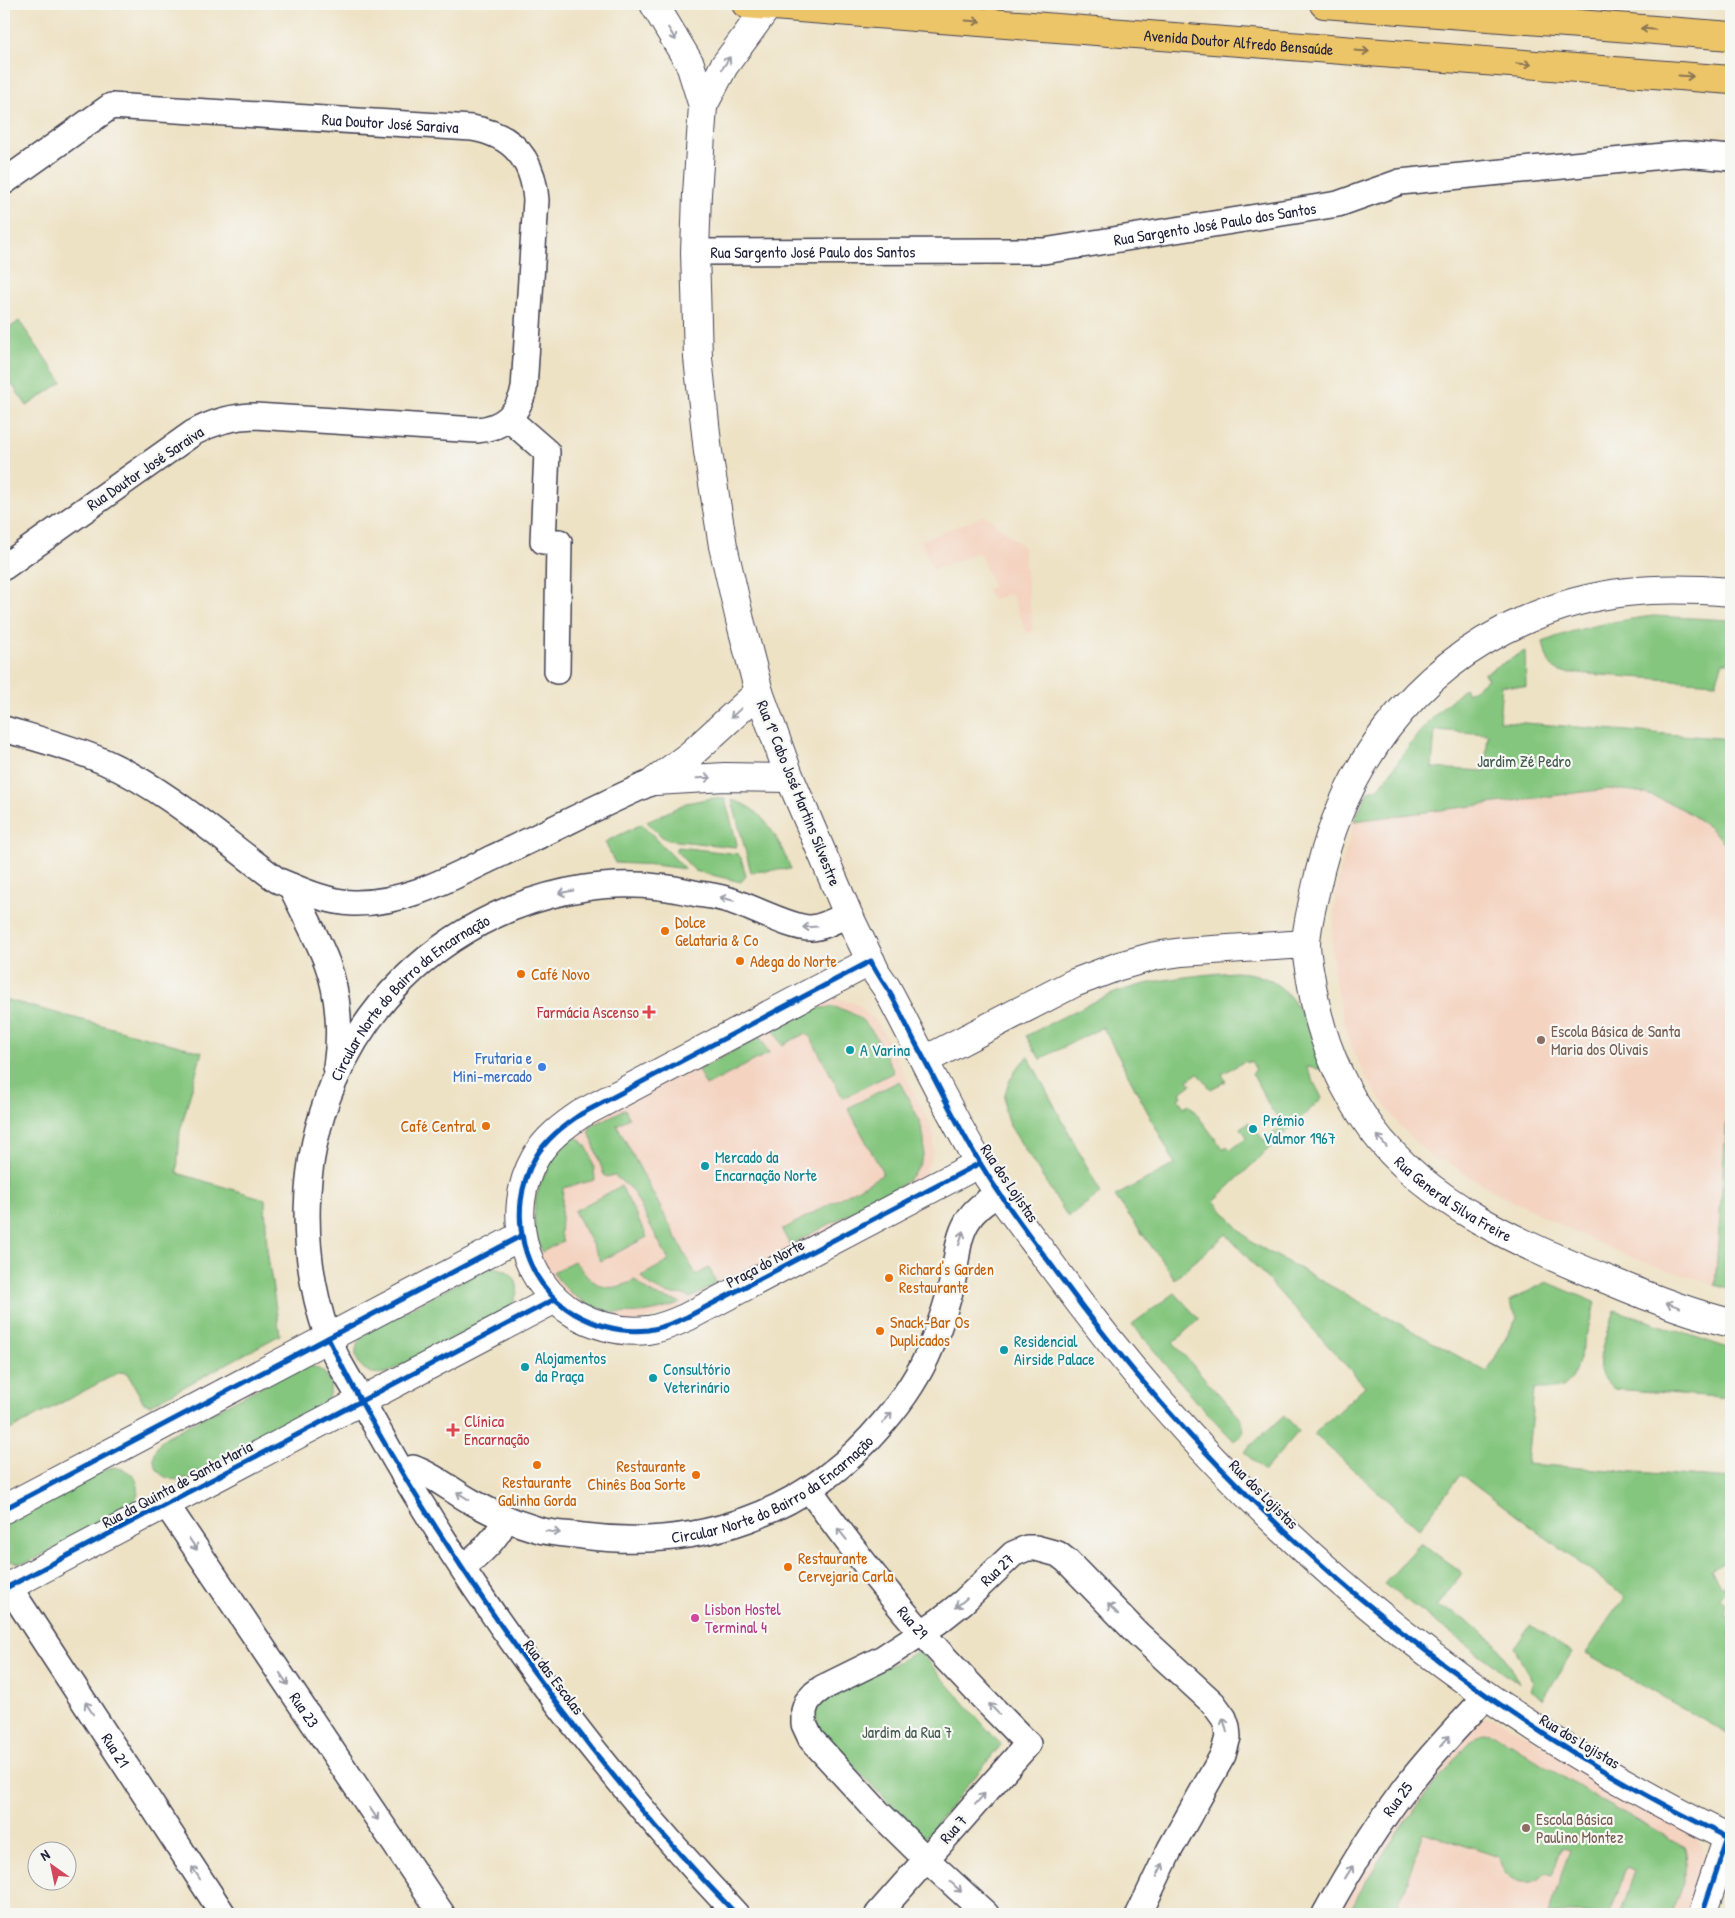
<svg xmlns="http://www.w3.org/2000/svg" width="1735" height="1918" viewBox="0 0 1735 1918" font-family="'Patrick Hand',sans-serif">
	<rect width="100%" height="100%" fill="#f6f6f2"/>
	<filter id="ink" filterUnits="userSpaceOnUse"><feTurbulence type="fractalNoise" baseFrequency=".02" numOctaves="2"/><feDisplacementMap in="SourceGraphic" scale="10" xChannelSelector="R" yChannelSelector="G"/><feConvolveMatrix kernelMatrix="1 2 1 2 8 2 1 2 1" color-interpolation-filters="sRGB"/></filter>
	<filter id="wash" filterUnits="userSpaceOnUse"><feTurbulence type="fractalNoise" baseFrequency=".0096" numOctaves="4" result="noise"/><feDisplacementMap in="SourceGraphic" scale="20" xChannelSelector="R" yChannelSelector="G"/><feGaussianBlur stdDeviation="1.12" result="paint"/><feColorMatrix in="noise" values="0 0 0 0 0 0 0 0 0 0 0 0 0 0 0 0 0 1.4 0 .05"/><feComposite in="paint" operator="in"/></filter>
	<g filter="url(#wash)">
		<rect width="100%" height="100%" fill="#eee2c5"/>
		<g fill="#f4d3c0">
			<path d="M985 515 1023 546 1033 630 1030 632 1027 633 1011 593 992 600 987 589 993 586 979 552 933 570 921 541Z"/>
			<path d="M1607 789 1641 793 1667 802 1692 815 1711 829 1731 851V1058L1715 1285 1649 1264 1604 1246 1560 1225 1503 1196 1475 1180 1445 1160 1435 1161 1403 1130 1368 1081 1355 1055 1345 1026 1338 997 1333 968 1332 938 1334 909 1338 880 1354 821Z"/>
			<path d="M834 998 847 1001 860 1006 878 1023 930 1123 934 1136V1148L926 1173 919 1184 684 1310 627 1323 571 1303 535 1257 533 1179 568 1132 821 999Z"/>
			<path d="M1484 1717H1493L1500 1720 1691 1832 1702 1846 1704 1863 1687 1914H1331L1364 1857 1479 1718Z"/>
		</g>
		<g fill="#84c67e" stroke="#53745c" fill-rule="evenodd">
			<path d="M19 321 62 382 27 406 4 373V332Z"/>
			<path d="M1653 616 1731 620V662H1723L1716 683 1560 672C1547 667 1546 654 1543 642 1578 627 1615 621 1653 616Z"/>
			<path d="M1525 651 1526 687 1502 685 1499 721 1731 739V851C1711 823 1676 802 1642 793 1631 790 1619 790 1607 789L1354 821 1368 791 1380 787 1418 734 1442 708 1465 688 1468 693 1488 679 1484 674ZM1435 730 1488 734 1485 771 1432 768Z"/>
			<path d="M712 798 725 799 737 844 736 847 668 840 662 837 647 822 686 803Z"/>
			<path d="M732 800C766 809 778 840 791 869L751 872Z"/>
			<path d="M642 824 685 869 655 865 615 863 605 842Z"/>
			<path d="M678 847 738 854 741 858 746 876 741 882 695 871 676 851V848Z"/>
			<path d="M1235 972C1295 973 1306 1024 1326 1070L1306 1067 1322 1098 1214 1201 1251 1242 1487 1372 1517 1318 1509 1301 1547 1282 1596 1303 1573 1377C1561 1393 1551 1388 1534 1389L1527 1464 1731 1479V1558L1711 1570 1721 1587 1731 1582V1589H1725L1719 1599 1725 1604V1617H1731V1736L1586 1653 1625 1597 1461 1474 1419 1529 1314 1434 1365 1386 1226 1234 1175 1279 1115 1196 1175 1164 1103 1027 1040 1059 1026 1036C1057 1020 1088 1003 1120 991 1157 979 1196 975 1235 972ZM1245 1061 1247 1063 1251 1061 1256 1070 1252 1073 1271 1109 1281 1120 1278 1123 1282 1127 1264 1140 1248 1122 1241 1128 1247 1137 1231 1150 1227 1146 1223 1149 1189 1104 1184 1107 1178 1099 1182 1096 1180 1093 1191 1085 1188 1080 1198 1073 1211 1089 1226 1081 1222 1074Z"/>
			<path d="M4 999 202 1052 180 1131 177 1173 265 1199 267 1250 280 1335 150 1405 144 1403 127 1373 120 1372 4 1433Z"/>
			<path d="M834 1007C872 1016 877 1040 894 1072L843 1098 810 1036 804 1034 782 1045 774 1030 820 1008Z"/>
			<path d="M760 1037 769 1053 706 1086 698 1070Z"/>
			<path d="M1028 1056 1101 1193 1068 1217 1010 1126C997 1098 1008 1077 1028 1056Z"/>
			<path d="M1731 1058V1290L1715 1285Z"/>
			<path d="M899 1081C920 1121 944 1154 898 1188L790 1245 782 1230 882 1175V1171L848 1108Z"/>
			<path d="M625 1109 629 1118 617 1125 696 1275 709 1268 717 1284 690 1298C683 1293 678 1295 670 1294 659 1292 648 1285 641 1276L669 1261 632 1190 614 1175 607 1177 604 1175 589 1131 590 1127Z"/>
			<path d="M573 1137H578C591 1148 594 1164 595 1180L563 1188 560 1234 563 1241 542 1252C524 1208 540 1168 573 1137Z"/>
			<path d="M621 1186 647 1237 601 1261 574 1211Z"/>
			<path d="M574 1261C595 1285 603 1296 635 1280 647 1293 660 1299 678 1301L680 1303C634 1322 582 1317 553 1272Z"/>
			<path d="M492 1267C519 1269 526 1294 505 1311L389 1372C360 1381 343 1350 368 1331L483 1270Z"/>
			<path d="M1175 1293 1199 1319 1173 1343 1242 1420 1244 1432 1234 1441 1198 1403 1132 1324Z"/>
			<path d="M1615 1310 1731 1349V1398L1614 1389C1609 1384 1604 1380 1601 1373 1595 1358 1610 1326 1615 1310Z"/>
			<path d="M306 1365C332 1368 339 1393 319 1409L188 1478C158 1487 141 1457 166 1437L297 1368Z"/>
			<path d="M1284 1415 1299 1431 1264 1471 1244 1452Z"/>
			<path d="M113 1467C140 1470 147 1494 126 1511L31 1561C20 1564 12 1564 4 1557V1525L104 1470Z"/>
			<path d="M1421 1543 1462 1573 1437 1607 1454 1612 1496 1643 1520 1684 1384 1584Z"/>
			<path d="M1531 1625 1572 1653 1543 1699 1530 1690 1533 1683 1514 1648Z"/>
			<path d="M919 1651 1001 1745 924 1839 825 1737 818 1725 816 1713 824 1699Z"/>
			<path d="M1485 1732 1494 1734 1599 1799 1685 1847C1694 1861 1676 1898 1671 1914H1620L1635 1871 1626 1868 1610 1914H1548L1570 1849 1562 1847 1552 1875 1546 1873C1530 1892 1502 1880 1499 1857L1424 1832 1395 1914H1348C1377 1859 1413 1807 1454 1761 1463 1751 1472 1736 1485 1732Z"/>
		</g>
	</g>
	<g filter="url(#ink)">
		<g fill="none" stroke-linecap="round" stroke-linejoin="round">
			<defs>
				<g id="minor">
					<path id="s1" d="M4 182 111 106 472 128C513 135 533 159 536 200L524 389C518 414 503 428 477 430L255 416C232 416 213 422 193 433L4 567"/>
					<path id="s2" d="M695 252 1044 251 1338 204 1400 182 1684 154 1731 158"/>
					<path d="M509 419 547 452 543 541 559 542 557 671"/>
					<path d="M4 729C38 739 73 748 105 762 169 791 221 839 277 880 301 890 327 902 353 903 403 904 447 880 490 859 545 834 599 805 655 781"/>
					<path d="M291 886C303 912 317 937 327 963 339 995 341 1034 336 1067"/>
					<path id="s3" d="M403 1474 413 1468C436 1476 453 1492 474 1503 494 1514 515 1523 536 1529 551 1534 568 1534 583 1536 699 1551 807 1514 883 1423 902 1401 920 1374 931 1347 940 1325 948 1302 953 1279 957 1260 957 1239 967 1222 974 1209 987 1201 999 1193"/>
					<path id="s4" d="M809 1489C852 1549 898 1608 948 1661 974 1689 1001 1717 1028 1744L878 1914"/>
					<path id="s5" d="M166 1504 442 1914"/>
					<path d="M462 1567C480 1555 496 1539 506 1519"/>
					<path id="s6" d="M9 1587 223 1914"/>
					<path id="s7" d="M736 1914C606 1776 491 1624 395 1460 382 1437 369 1414 356 1391 345 1373 334 1355 327 1335 269 1163 340 979 512 908 557 890 611 880 659 887 672 888 685 891 698 894 708 895 719 897 729 900 750 906 792 929 811 928 824 927 836 920 848 914"/>
					<path id="s8" d="M986 1914 927 1860 878 1812 811 1739 804 1724V1711L807 1702 814 1694 822 1688 883 1658 939 1621 963 1602 1013 1554 1027 1548H1036L1058 1554 1067 1561 1138 1634 1213 1703 1224 1718 1227 1727 1228 1737 1223 1755 1170 1849 1139 1914"/>
					<path id="s9" d="M1325 1914C1350 1868 1378 1823 1410 1782 1434 1751 1461 1724 1487 1695"/>
				</g>
				<g id="tertiary">
					<path d="M654 4 690 64 703 106 697 194 695 252 698 358 708 452 723 546 740 620 759 692 790 778 848 914 877 974 886 987C919 1048 948 1112 984 1171 1006 1206 1032 1238 1056 1271 1234 1514 1459 1707 1731 1839"/>
					<path d="M703 106 724 66 768 6"/>
					<path id="s10" d="M1731 592C1657 586 1594 589 1525 620 1411 670 1341 769 1316 888 1312 906 1307 925 1306 943 1306 955 1309 968 1311 980 1319 1034 1339 1084 1371 1128 1427 1204 1524 1246 1608 1280 1648 1297 1689 1313 1731 1323"/>
					<path d="M655 781 690 755 759 692"/>
					<path d="M655 781 725 777 790 778"/>
					<path d="M871 961 581 1114C563 1126 546 1139 535 1158 505 1211 522 1283 575 1314 597 1326 622 1333 648 1330 662 1328 674 1323 687 1317L980 1163"/>
					<path d="M925 1060 1074 983 1119 966 1155 956 1182 952 1306 944"/>
					<path d="M4 1509 521 1236"/>
					<path d="M4 1589 555 1299"/>
					<path d="M1702 1914 1728 1837"/>
				</g>
				<g id="trunk">
					<path id="s11" d="M746 4 1731 80"/>
					<path d="M1324 4 1731 36"/>
				</g>
			</defs>
			<use href="#minor" stroke="#413f50" stroke-width="28"/>
			<use href="#tertiary" stroke="#413f50" stroke-width="30"/>
			<use href="#trunk" stroke="#413f50" stroke-width="30"/>
			<use href="#minor" stroke="#fff" stroke-width="25"/>
			<use href="#tertiary" stroke="#fff" stroke-width="28"/>
			<use href="#trunk" stroke="#edc569" stroke-width="28"/>
			<defs>
				<g id="cycleway">
					<path d="M980 1163 687 1317C674 1323 662 1328 648 1330 622 1333 597 1326 575 1314 522 1283 505 1211 535 1158 546 1139 563 1126 581 1114L871 961C875 970 881 979 887 988 898 1006 906 1025 916 1044 939 1086 959 1130 985 1171 1007 1207 1033 1240 1058 1274 1233 1514 1463 1709 1731 1839"/>
					<path d="M328 1338C361 1406 401 1473 442 1537 528 1671 625 1800 736 1914"/>
					<path d="M4 1509 521 1236"/>
					<path d="M4 1589 555 1299"/>
					<path d="M1702 1914 1728 1837"/>
				</g>
			</defs>
			<use href="#cycleway" stroke="#f6f6f2" stroke-width="8"/>
			<use href="#cycleway" stroke="#0057b8" stroke-width="5"/>
		</g>
		<defs><path id="oneway-shaft" d="M-6 0H5M1.5-3L5.5 0L1.5 3" fill="none" stroke-width="1.6" stroke-linecap="round" stroke-linejoin="round" transform="scale(1.25)"/></defs>
		<g stroke="#887452">
			<use href="#oneway-shaft" transform="translate(973 21) rotate(4)"/>
			<use href="#oneway-shaft" transform="translate(1648 29) rotate(-175)"/>
			<use href="#oneway-shaft" transform="translate(1362 51) rotate(4)"/>
			<use href="#oneway-shaft" transform="translate(1524 64) rotate(4)"/>
			<use href="#oneway-shaft" transform="translate(1686 76) rotate(4)"/>
		</g>
		<g stroke="#9c9ca7">
			<use href="#oneway-shaft" transform="translate(672 34) rotate(59)"/>
			<use href="#oneway-shaft" transform="translate(726 63) rotate(-57)"/>
			<use href="#oneway-shaft" transform="translate(736 713) rotate(137)"/>
			<use href="#oneway-shaft" transform="translate(704 778) rotate(-2)"/>
			<use href="#oneway-shaft" transform="translate(566 892) rotate(169)"/>
			<use href="#oneway-shaft" transform="translate(727 899) rotate(-166)"/>
			<use href="#oneway-shaft" transform="translate(810 927) rotate(176)"/>
			<use href="#oneway-shaft" transform="translate(1382 1141) rotate(-129)"/>
			<use href="#oneway-shaft" transform="translate(961 1238) rotate(-74)"/>
			<use href="#oneway-shaft" transform="translate(1673 1305) rotate(-160)"/>
			<use href="#oneway-shaft" transform="translate(887 1418) rotate(-50)"/>
			<use href="#oneway-shaft" transform="translate(463 1496) rotate(-148)"/>
			<use href="#oneway-shaft" transform="translate(553 1532) rotate(8)"/>
			<use href="#oneway-shaft" transform="translate(842 1534) rotate(-129)"/>
			<use href="#oneway-shaft" transform="translate(193 1544) rotate(56)"/>
			<use href="#oneway-shaft" transform="translate(961 1603) rotate(140)"/>
			<use href="#oneway-shaft" transform="translate(1113 1609) rotate(-135)"/>
			<use href="#oneway-shaft" transform="translate(284 1679) rotate(56)"/>
			<use href="#oneway-shaft" transform="translate(89 1708) rotate(-123)"/>
			<use href="#oneway-shaft" transform="translate(994 1709) rotate(-134)"/>
			<use href="#oneway-shaft" transform="translate(1225 1725) rotate(-105)"/>
			<use href="#oneway-shaft" transform="translate(1445 1741) rotate(-48)"/>
			<use href="#oneway-shaft" transform="translate(980 1799) rotate(-49)"/>
			<use href="#oneway-shaft" transform="translate(374 1814) rotate(56)"/>
			<use href="#oneway-shaft" transform="translate(1160 1870) rotate(-64)"/>
			<use href="#oneway-shaft" transform="translate(1349 1872) rotate(-58)"/>
			<use href="#oneway-shaft" transform="translate(196 1873) rotate(-123)"/>
			<use href="#oneway-shaft" transform="translate(956 1887) rotate(43)"/>
		</g>
	</g>
	<g fill="#e8710a" stroke="#f6f6f2" stroke-width="2">
		<circle cx="665" cy="931" r="5"/>
		<circle cx="740" cy="961" r="5"/>
		<circle cx="521" cy="974" r="5"/>
		<circle cx="486" cy="1126" r="5"/>
		<circle cx="889" cy="1278" r="5"/>
		<circle cx="880" cy="1331" r="5"/>
		<circle cx="537" cy="1465" r="5"/>
		<circle cx="696" cy="1475" r="5"/>
		<circle cx="788" cy="1567" r="5"/>
	</g>
	<g fill="#e0444e" stroke="#f6f6f2" stroke-width="2">
		<path d="M646.5 1004.5h5v5h5v5h-5v5h-5v-5h-5v-5h5z"/>
		<path d="M450.5 1422.5h5v5h5v5h-5v5h-5v-5h-5v-5h5z"/>
	</g>
	<g fill="#8d6e63" stroke="#f6f6f2" stroke-width="2">
		<circle cx="1541" cy="1040" r="5"/>
		<circle cx="1526" cy="1828" r="5"/>
	</g>
	<g fill="#0f9aa8" stroke="#f6f6f2" stroke-width="2">
		<circle cx="850" cy="1050" r="5"/>
		<circle cx="1253" cy="1129" r="5"/>
		<circle cx="705" cy="1166" r="5"/>
		<circle cx="1004" cy="1350" r="5"/>
		<circle cx="525" cy="1367" r="5"/>
		<circle cx="653" cy="1378" r="5"/>
	</g>
	<circle fill="#3f7fe0" stroke="#f6f6f2" stroke-width="2" cx="542" cy="1067" r="5"/>
	<circle fill="#d1479c" stroke="#f6f6f2" stroke-width="2" cx="695" cy="1618" r="5"/>
	<g text-anchor="middle" stroke-width="4.5" stroke-linejoin="round" paint-order="stroke">
		<g font-size="16" fill="#22223b" stroke="#f6f6f2">
			<text dy="6" stroke="none"><textPath href="#s11" startOffset="494">Avenida Doutor Alfredo Bensaúde</textPath></text>
			<text dy="6" stroke="none"><textPath href="#s1" startOffset="411">Rua Doutor José Saraiva</textPath></text>
			<text dy="6" stroke="none"><textPath href="#s2" startOffset="522">Rua Sargento José Paulo dos Santos</textPath></text>
			<text dy="6" stroke="none"><textPath href="#s2" startOffset="118">Rua Sargento José Paulo dos Santos</textPath></text>
			<text transform="translate(145 468) rotate(-34)" y="6">Rua Doutor José Saraiva</text>
			<text transform="translate(799 793) rotate(68)" y="6">Rua 1º Cabo José Martins Silvestre</text>
			<text dy="6" stroke="none"><textPath href="#s7" startOffset="1086">Circular Norte do Bairro da Encarnação</textPath></text>
			<text transform="translate(1010 1183) rotate(56)" y="6">Rua dos Lojistas</text>
			<text dy="6" stroke="none"><textPath href="#s10" startOffset="928">Rua General Silva Freire</textPath></text>
			<text transform="translate(765 1263) rotate(-28)" y="6">Praça do Norte</text>
			<text transform="translate(177 1484) rotate(-28)" y="6">Rua da Quinta de Santa Maria</text>
			<text dy="6" stroke="none"><textPath href="#s3" startOffset="399">Circular Norte do Bairro da Encarnação</textPath></text>
			<text transform="translate(1264 1494) rotate(45)" y="6">Rua dos Lojistas</text>
			<text dy="6" stroke="none"><textPath href="#s8" startOffset="520">Rua 27</textPath></text>
			<text dy="6" stroke="none"><textPath href="#s4" startOffset="169">Rua 29</textPath></text>
			<text transform="translate(554 1677) rotate(53)" y="6">Rua das Escolas</text>
			<text dy="6" stroke="none"><textPath href="#s5" startOffset="248">Rua 23</textPath></text>
			<text transform="translate(1580 1741) rotate(31)" y="6">Rua dos Lojistas</text>
			<text dy="6" stroke="none"><textPath href="#s6" startOffset="195">Rua 21</textPath></text>
			<text dy="6" stroke="none"><textPath href="#s9" startOffset="136">Rua 25</textPath></text>
			<text transform="translate(953 1829) rotate(-49)" y="6">Rua 7</text>
		</g>
		<g font-size="16" fill="#445b52" stroke="#f6f6f2">
			<text x="1524" y="767">Jardim Zé Pedro</text>
			<text x="907" y="1738">Jardim da Rua 7</text>
		</g>
		<g font-size="16" fill="#c56008" stroke="#f6f6f2" text-anchor="start">
			<text x="675" y="928">Dolce<tspan x="675" dy="18">Gelataria &amp; Co</tspan></text>
			<text x="750" y="967">Adega do Norte</text>
			<text x="531" y="980">Café Novo</text>
			<text x="476" y="1132" text-anchor="end">Café Central</text>
			<text x="899" y="1275">Richard's Garden<tspan x="899" dy="18">Restaurante</tspan></text>
			<text x="890" y="1328">Snack-Bar Os<tspan x="890" dy="18">Duplicados</tspan></text>
			<text x="686" y="1472" text-anchor="end">Restaurante<tspan x="686" dy="18">Chinês Boa Sorte</tspan></text>
			<text x="537" y="1488" text-anchor="middle">Restaurante<tspan x="537" dy="18">Galinha Gorda</tspan></text>
			<text x="798" y="1564">Restaurante<tspan x="798" dy="18">Cervejaria Carla</tspan></text>
		</g>
		<g font-size="16" fill="#be3a42" stroke="#f6f6f2" text-anchor="end">
			<text x="639" y="1018">Farmácia Ascenso</text>
			<text x="464" y="1427" text-anchor="start">Clínica<tspan x="464" dy="18">Encarnação</tspan></text>
		</g>
		<g font-size="16" fill="#785e54" stroke="#f6f6f2" text-anchor="start">
			<text x="1551" y="1037">Escola Básica de Santa<tspan x="1551" dy="18">Maria dos Olivais</tspan></text>
			<text x="1536" y="1825">Escola Básica<tspan x="1536" dy="18">Paulino Montez</tspan></text>
		</g>
		<g font-size="16" fill="#0d838f" stroke="#f6f6f2" text-anchor="start">
			<text x="860" y="1056">A Varina</text>
			<text x="1263" y="1126">Prémio<tspan x="1263" dy="18">Valmor 1967</tspan></text>
			<text x="715" y="1163">Mercado da<tspan x="715" dy="18">Encarnação Norte</tspan></text>
			<text x="1014" y="1347">Residencial<tspan x="1014" dy="18">Airside Palace</tspan></text>
			<text x="535" y="1364">Alojamentos<tspan x="535" dy="18">da Praça</tspan></text>
			<text x="663" y="1375">Consultório<tspan x="663" dy="18">Veterinário</tspan></text>
		</g>
		<g font-size="16" fill="#366cbe" stroke="#f6f6f2" text-anchor="end">
			<text x="532" y="1064">Frutaria e<tspan x="532" dy="18">Mini-mercado</tspan></text>
		</g>
		<g font-size="16" fill="#b23c85" stroke="#f6f6f2" text-anchor="start">
			<text x="705" y="1615">Lisbon Hostel<tspan x="705" dy="18">Terminal 4</tspan></text>
		</g>
	</g>
	<rect width="1735" height="1918" fill="none" stroke="#f6f6f2" stroke-width="20"/>
	<g transform="translate(52 1866) rotate(327)"><circle r="24" fill="#f6f6f2" stroke="#a1a1a9"/>
	<path d="M0-4L9 19L0 12L-9 19Z" fill="#d1495b"/>
	<text y="-8" font-size="14" font-weight="bold" text-anchor="middle" fill="#22223b">N</text>
	</g>
</svg>
